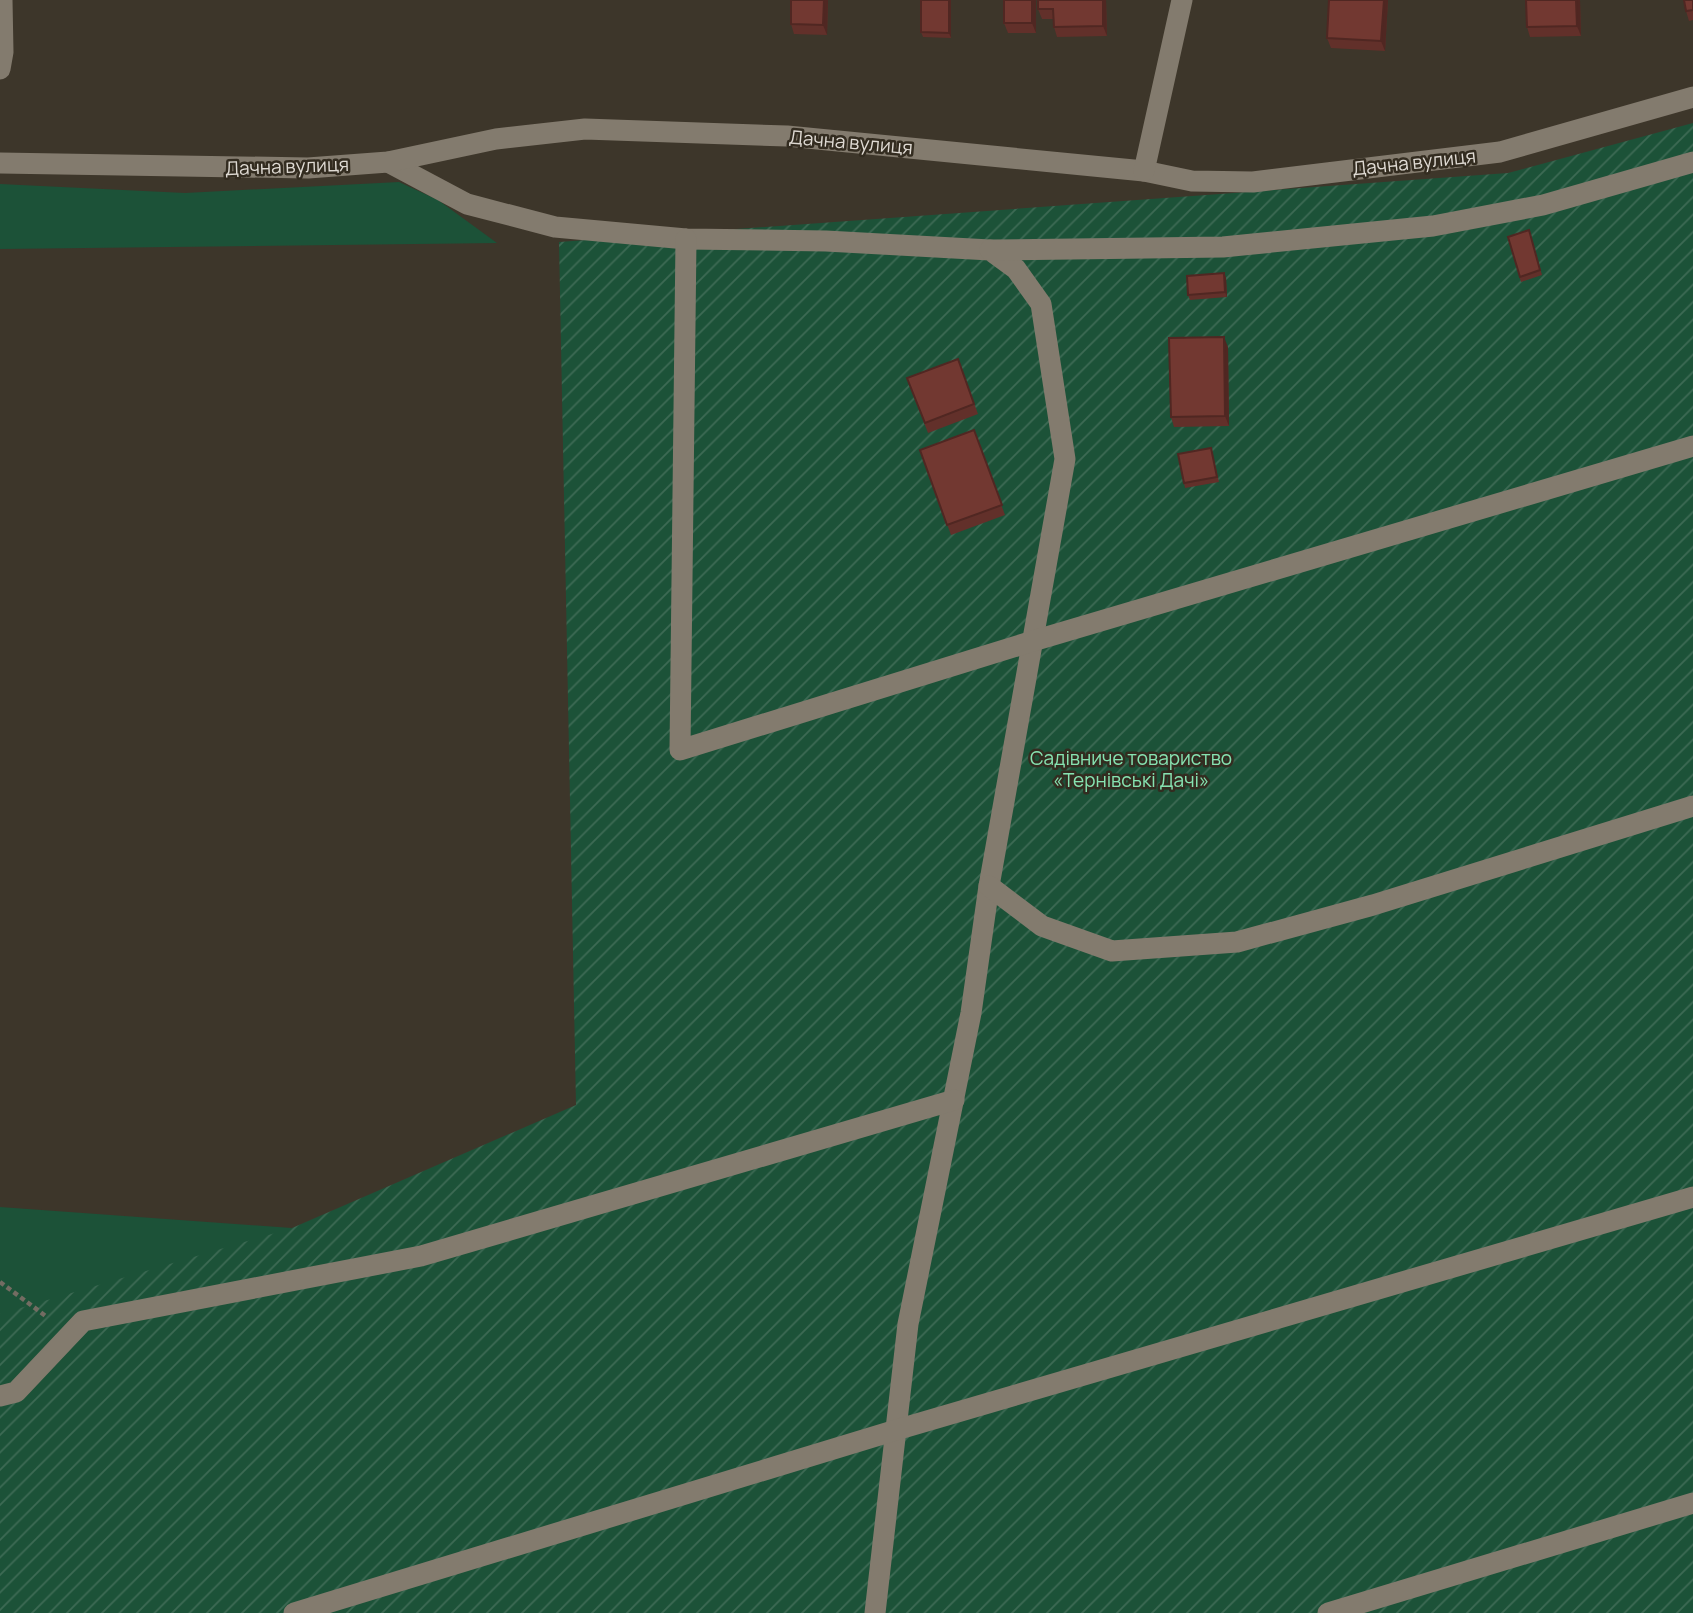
<svg xmlns="http://www.w3.org/2000/svg" width="1693" height="1613" viewBox="0 0 1693 1613" font-family="Manrope,sans-serif">
	<defs>
		<pattern id="garden-furrows" width="10" height="10" patternUnits="userSpaceOnUse" patternTransform="scale(1.75)"><rect width="10" height="10" fill="#1c5238"/><path d="M-1 1l2-2M0 10L10 0M9 11l2-2" fill="none" stroke="#3d6a54"/></pattern>
	</defs>
	<rect width="100%" height="100%" fill="#3d362a"/>
	<g fill="#1c5238">
		<path d="M399 182 438 200 497 243 0 249V184L185 193Z"/>
		<path d="M0 1207 292 1228 0 1416Z"/>
	</g>
	<path fill="url(#garden-furrows)" d="M1693 123V1613H0V1314L292 1228 576 1105 559 242 1508 173Z"/>
	<g fill="none" stroke-linecap="round" stroke-linejoin="round">
		<path stroke="#736c62" stroke-width="4.5" stroke-dasharray="5 3.5" stroke-linecap="butt" d="M0 1282 47 1317"/>
		<g stroke="#837b6e" stroke-width="21">
			<path d="M0 69 3 52 2 0"/>
			<path d="M388 162 467 204 555 227 686 239 826 241 990 250 1016 269 1041 304 1065 459 989 886 971 1013 908 1324 875 1613"/>
			<path d="M0 163 308 168 388 162 496 139 585 129 787 136 1144 171 1192 181 1253 182 1500 152 1693 97"/>
			<path d="M1144 171 1182 0"/>
			<path d="M686 239 680 750 1033 641 1693 446"/>
			<path d="M990 250 1223 247 1433 226 1543 205 1693 162"/>
			<path d="M989 886 1042 926 1112 951 1237 942 1373 905 1693 806"/>
			<path d="M0 1396 16 1392 83 1321 421 1256 954 1100"/>
			<path d="M294 1613 896 1430 1693 1197"/>
			<path d="M1328 1613 1693 1503"/>
		</g>
	</g>
	<g fill="#62302a">
		<path d="M791 0H828L827 35 794 34 791 24Z"/>
		<path d="M921 0H951V38L923 37 921 32Z"/>
		<path d="M1004 0H1036V33H1008L1004 23Z"/>
		<path d="M1106 0 1107 36 1057 37 1054 27V19H1042L1038 9Z"/>
		<path d="M1388 0 1385 51 1331 48 1327 38Z"/>
		<path d="M1526 0H1580L1581 36 1530 37 1527 27Z"/>
		<path d="M1693 0V20L1689 21 1686 11Z"/>
		<path d="M1529 230 1542 275 1521 282 1508 237Z"/>
		<path d="M1224 273 1226 278 1227 297 1190 300 1188 295Z"/>
		<path d="M1228 347 1229 426 1174 427 1171 417Z"/>
		<path d="M958 359 978 414 928 433 907 378Z"/>
		<path d="M974 430 1005 515 951 535 920 450Z"/>
		<path d="M1211 448 1219 482 1185 488 1184 483Z"/>
	</g>
	<g fill="#502722">
		<path d="M824 0H828L827 35 823 25Z"/>
		<path d="M949 0H951V38L949 33Z"/>
		<path d="M1032 0H1036V33L1032 23Z"/>
		<path d="M1103 0H1106L1107 36 1103 26Z"/>
		<path d="M1384 0H1388L1385 51 1381 41Z"/>
		<path d="M1576 0H1580L1581 36 1577 26Z"/>
		<path d="M1224 273 1226 278 1227 297 1225 292Z"/>
		<path d="M1224 337 1228 347 1229 426 1225 416Z"/>
	</g>
	<g fill="#723831" stroke="#502722" stroke-width="2">
		<path d="M791 0H824L823 25 791 24Z"/>
		<path d="M921 0H949V33L921 32Z"/>
		<rect x="1004" y="0" width="28" height="23"/>
		<path d="M1038 0H1103V26L1054 27 1053 9H1038Z"/>
		<path d="M1329 0H1384L1381 41 1327 38Z"/>
		<path d="M1526 0H1576L1577 26 1527 27Z"/>
		<path d="M1684 0H1693V10L1686 11Z"/>
		<path d="M1529 230 1540 270 1520 277 1508 237Z"/>
		<path d="M1224 273 1225 292 1188 295 1187 276Z"/>
		<path d="M1224 337 1225 416 1171 417 1169 338Z"/>
		<path d="M958 359 974 404 925 423 907 378Z"/>
		<path d="M974 430 1002 505 947 525 920 450Z"/>
		<path d="M1211 448 1217 477 1184 483 1178 454Z"/>
	</g>
	<g text-anchor="middle" stroke-width="5" stroke-linejoin="round" paint-order="stroke">
		<g font-size="19" fill="#dfdad3" stroke="#332c20">
			<text transform="translate(851 142) rotate(5)" y="7">Дачна вулиця</text>
			<text transform="translate(1414 162) rotate(-6)" y="7">Дачна вулиця</text>
			<text transform="translate(287 166) rotate(-2)" y="7">Дачна вулиця</text>
		</g>
		<g font-size="19" fill="#86e3b1" stroke="#332c20">
			<text x="1131" y="765">Садівниче товариство<tspan x="1131" dy="22">«Тернівські Дачі»</tspan></text>
		</g>
	</g>
</svg>
